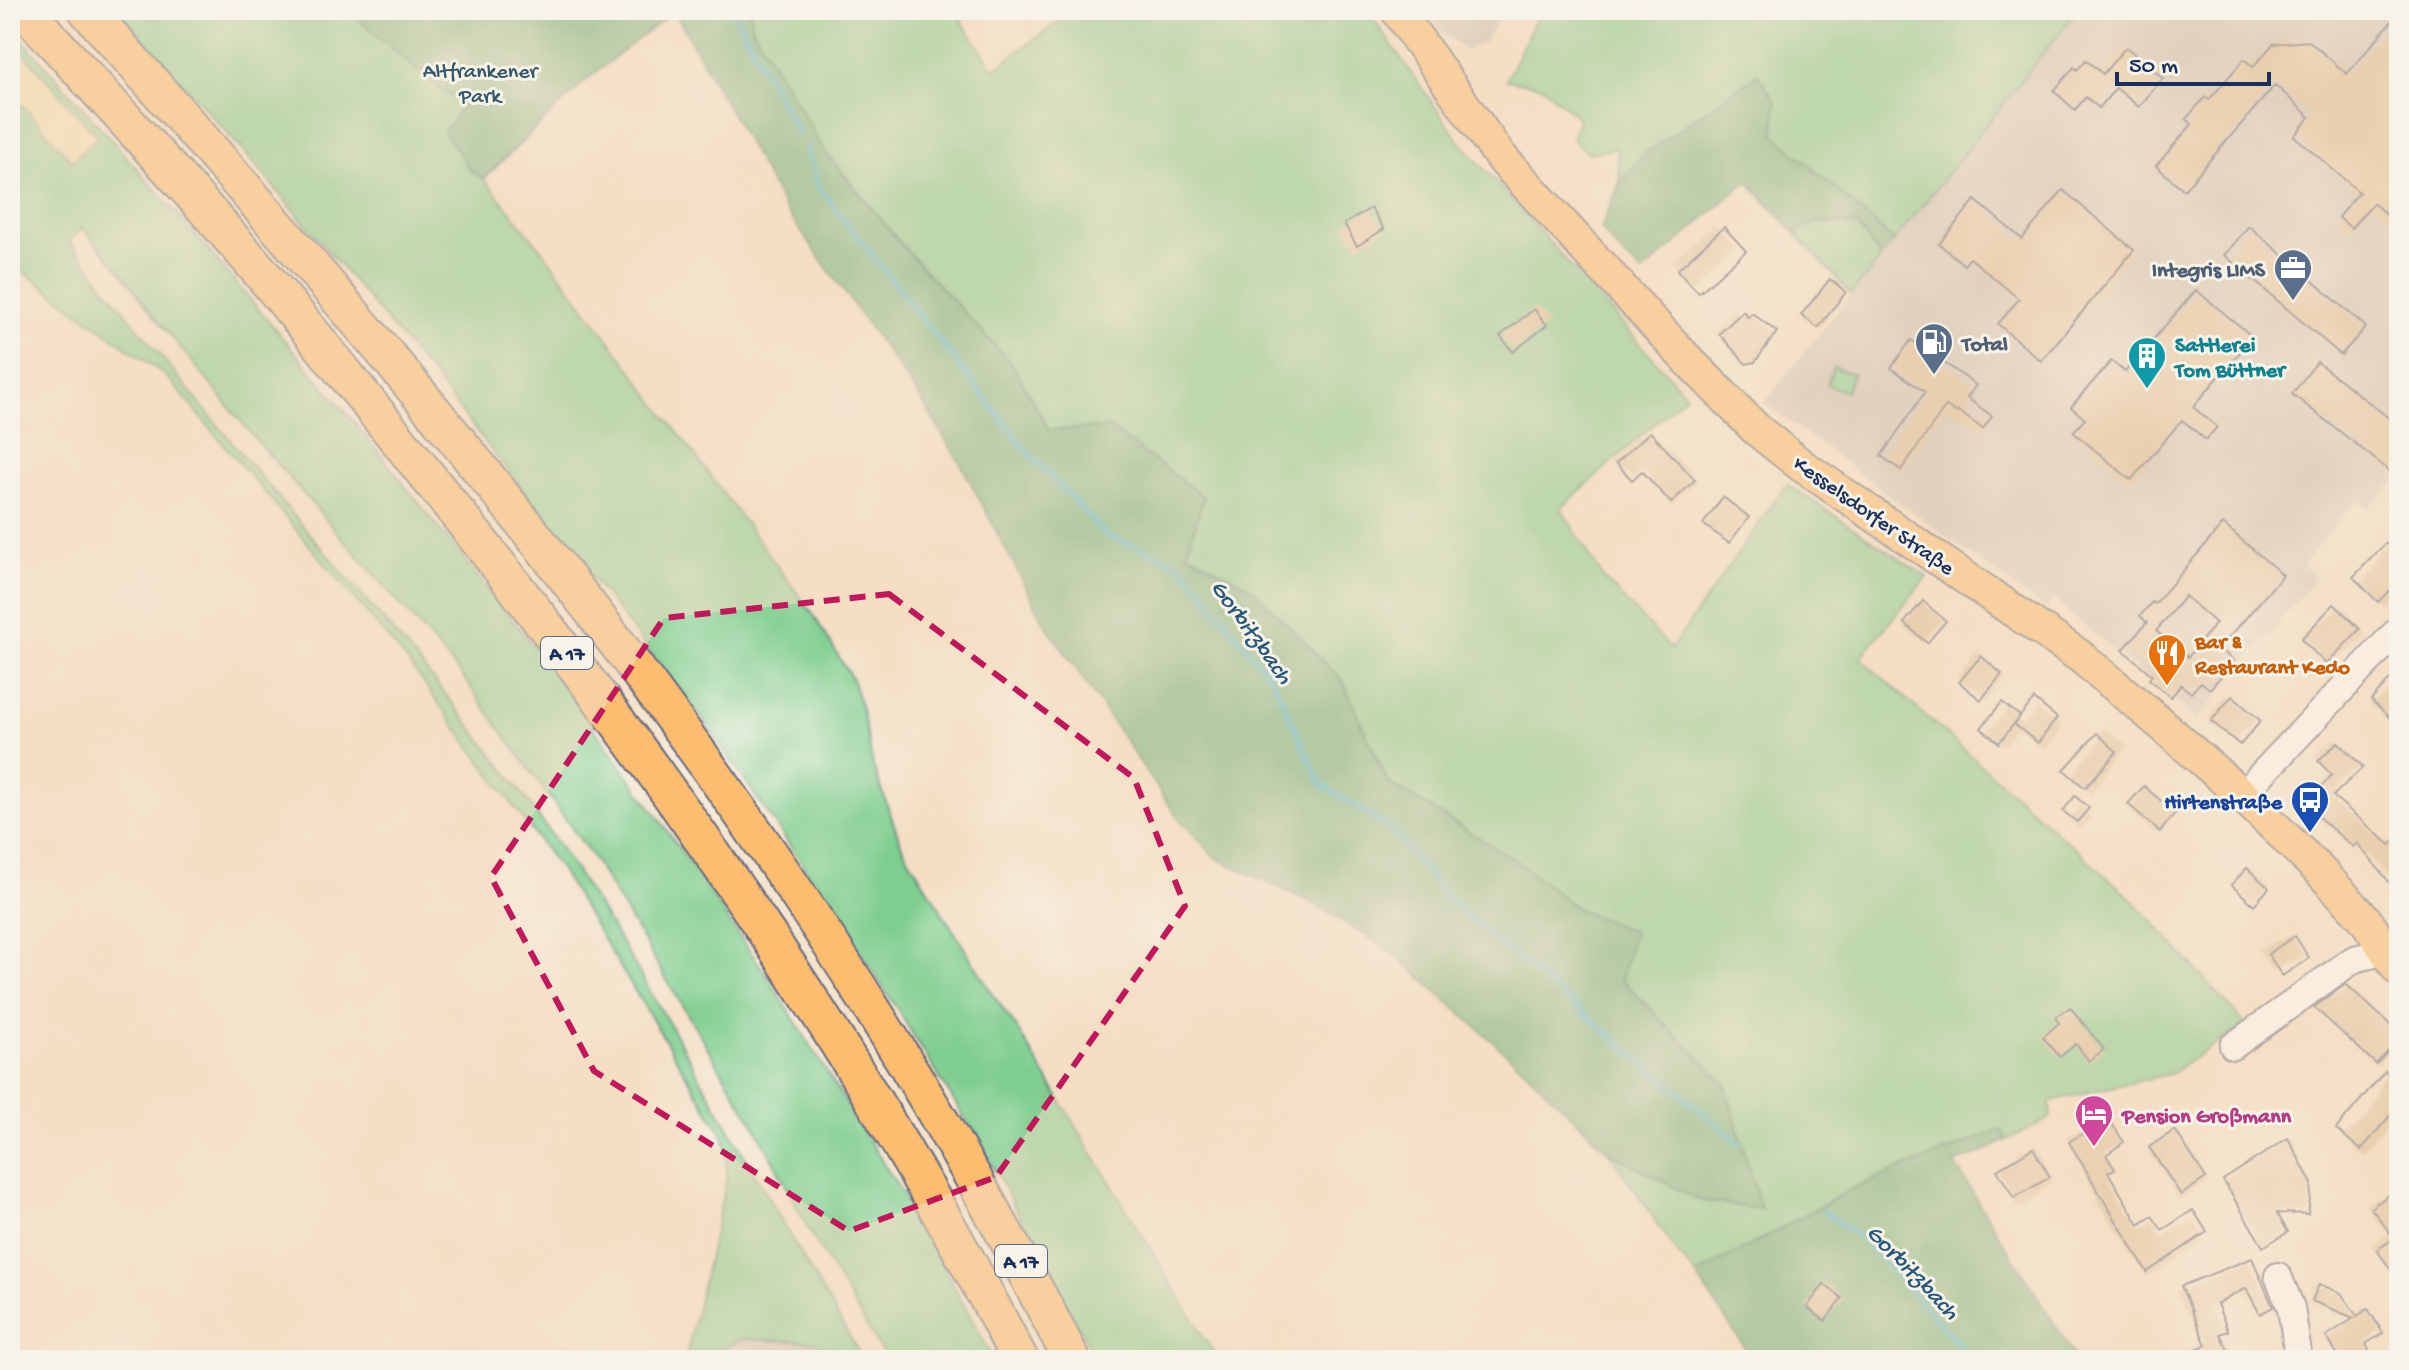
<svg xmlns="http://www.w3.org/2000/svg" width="2409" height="1370" viewBox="0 0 2409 1370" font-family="'Gochi Hand',sans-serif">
	<rect width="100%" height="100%" fill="#f7f3e8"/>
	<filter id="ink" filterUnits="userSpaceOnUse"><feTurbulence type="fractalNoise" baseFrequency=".0125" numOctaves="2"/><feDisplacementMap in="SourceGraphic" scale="16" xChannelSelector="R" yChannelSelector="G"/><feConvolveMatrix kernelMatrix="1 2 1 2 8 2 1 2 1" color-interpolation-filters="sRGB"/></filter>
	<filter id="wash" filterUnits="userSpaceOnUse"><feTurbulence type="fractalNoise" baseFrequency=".006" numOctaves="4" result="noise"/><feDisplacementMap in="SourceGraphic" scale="32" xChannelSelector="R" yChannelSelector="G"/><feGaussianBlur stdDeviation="1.8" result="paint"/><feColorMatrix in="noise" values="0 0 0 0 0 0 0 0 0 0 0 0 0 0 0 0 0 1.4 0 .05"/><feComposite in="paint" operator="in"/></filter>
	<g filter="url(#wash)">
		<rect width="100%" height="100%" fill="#f4dfc4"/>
		<g fill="#ccc2b9">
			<path d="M1428 10H1504L1485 41 1465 50 1443 33Z"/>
			<path d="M2078 10H2399V477L2368 509 2357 500 2303 564 2316 578 2197 720 2053 599 2045 609 1764 403Z"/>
			<path d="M742 1339 815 1342 830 1352 835 1360H697Z"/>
		</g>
		<g fill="#7ece8f" stroke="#4c7e76" stroke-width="2">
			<path d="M118 10H674L586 80 484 179 542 250 813 614 852 679 862 709 873 766 903 849 994 996 1016 1027 1218 1360H1096L985 1151 894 1004 793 850 699 714 433 376 253 162Z"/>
			<path d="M750 10H954L994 69 1075 10H1367L1460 142 1686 395 1561 508 1603 578 1671 649 1787 484 1927 577 1860 658 2131 898 2246 1025 2169 1074 2050 1101 2051 1118 2007 1140 2001 1130 1856 1187 1696 1275 1679 1255 1608 1151 1698 1200 1760 1209 1725 1084 1621 979 1633 932 1579 910 1515 860 1388 782 1342 680 1250 587 1187 553 1110 428 1049 430 1011 363 906 250 825 152 753 29Z"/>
			<path d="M1540 10H2078L1894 241 1774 134 1776 102 1647 152 1620 182 1616 148 1589 153 1572 139 1579 119 1542 86 1506 80Z"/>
			<path d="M10 26 187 225 354 422 536 649 655 813 769 979 910 1206 994 1360H887L812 1236 758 1131 592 856 460 673 258 442 147 307 121 271 82 228 69 241C144 337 222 431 301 524 388 626 477 726 553 837 667 1005 757 1188 864 1360H835L830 1352 815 1342 742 1339 697 1360H685L727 1177 726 1147 722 1133 560 869 408 662 166 376 10 262V91L72 160 98 137 10 38Z"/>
			<path d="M1820 222 1857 225 1881 258 1851 294 1794 232Z"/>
			<path d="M1833 367 1853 374 1846 392 1827 385Z"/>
		</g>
		<g fill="#66b17a" stroke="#40706c" stroke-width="2">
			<path d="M328 10H750L753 29 825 152 906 250 1011 363 1049 430 1110 428 1204 497 1187 553 1250 587 1342 680 1388 783 1515 860 1579 910 1634 932 1621 979 1725 1084 1761 1209 1698 1200 1608 1151 1525 1070 1392 952 1311 902 1217 859 1178 818 1044 622 962 466 918 395 784 208 674 11 586 80 483 179 471 171 444 131 463 106 419 72 348 10 333 14Z"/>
			<path d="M1758 74 1776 102 1774 134 1894 241 1881 258 1857 225 1820 222 1794 232 1747 181 1642 273 1614 246 1601 228 1620 182 1647 152Z"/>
			<path d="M2001 1129 2007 1140 1977 1155 1954 1163 2077 1360H1753L1696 1275 1856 1187Z"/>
		</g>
		<path fill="#eeda9e" stroke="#84847e" stroke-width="2" d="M10 38 98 137 72 161 10 91Z"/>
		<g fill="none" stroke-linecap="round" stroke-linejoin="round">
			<g stroke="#47b4c3" stroke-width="6">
				<path d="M732 10 799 134"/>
				<path d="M806 147 820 189 1023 446 1106 535 1180 564 1272 679 1321 784 1391 829 1450 901 1739 1143"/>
				<path d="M1824 1211 1864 1241 1974 1360"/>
			</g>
		</g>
		<g id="blocks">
			<g fill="#debd95" fill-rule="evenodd">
				<path d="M2399 13V226L2373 203 2351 228 2338 217 2359 192 2294 136 2310 117 2275 85 2184 190 2156 166 2192 124 2186 119 2205 97 2209 100 2244 59 2253 67 2273 44 2309 41 2347 74Z"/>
				<path d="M2126 47 2163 78 2139 107 2116 88 2099 108 2086 97 2075 110 2054 91 2074 67 2077 70 2086 60 2103 74Z"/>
				<path d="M2063 190 2134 250 2041 361 1998 324 2019 299 1970 258 1964 265 1939 244 1975 200 2022 239Z"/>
				<path d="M1371 208 1384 229 1357 246 1344 224Z"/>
				<path d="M2249 226 2366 327 2341 355 2224 255Z"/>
				<path d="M1724 227 1746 251 1699 293 1677 270Z"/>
				<path d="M1830 279 1846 292 1818 328 1801 315Z"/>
				<path d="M2196 290 2253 337 2193 407 2217 427 2206 440 2182 420 2131 480 2073 432 2085 419 2071 407 2111 361 2125 372Z"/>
				<path d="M1534 309 1547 325 1513 352 1500 336Z"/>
				<path d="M1743 311 1748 317 1752 313 1777 332 1755 362 1746 364 1719 334Z"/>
				<path d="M1911 340 1976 385 1967 398 1992 416 1983 429 1958 411 1957 413 1946 406 1901 470 1881 456 1925 392 1891 368Z"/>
				<path d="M2317 362 2399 426V478L2292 394Z"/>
				<path d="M1650 432 1695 480 1671 503 1642 471 1632 480 1616 463Z"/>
				<path d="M1723 497 1749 517 1729 543 1703 524Z"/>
				<path d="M2223 524 2283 575 2219 649 2234 661 2210 689 2201 682 2191 693 2181 685 2171 697 2149 679 2152 675 2123 650 2147 622 2148 624 2140 616 2152 602 2155 604ZM2185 596 2216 623 2188 657 2156 631Z"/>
				<path d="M2386 543 2399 556V581L2378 602 2353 577Z"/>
				<path d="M1923 601 1946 621 1927 643 1904 623Z"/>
				<path d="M2334 604 2360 629 2326 664 2301 639Z"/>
				<path d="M1981 656 2002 674 1981 700 1959 682Z"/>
				<path d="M2399 670V727L2371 700Z"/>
				<path d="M2232 696 2261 721 2240 745 2211 721Z"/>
				<path d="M2034 699 2057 718 2038 743 2014 724Z"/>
				<path d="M2002 702 2020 716 1999 743 1981 728Z"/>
				<path d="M2097 733 2117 752 2085 788 2064 770Z"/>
				<path d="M2338 742 2363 767 2333 796 2390 845 2399 837V894L2357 843 2353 847 2315 814 2308 820 2299 812 2332 775 2318 761Z"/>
				<path d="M2144 786 2175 813 2160 832 2128 804Z"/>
				<path d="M2075 796 2089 808 2077 822 2063 811Z"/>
				<path d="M2247 868 2269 888 2254 905 2231 885Z"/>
				<path d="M2295 936 2309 958 2282 976 2268 954Z"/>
				<path d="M2346 984 2399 1033V1040L2376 1064 2314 1007Z"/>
				<path d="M2070 1007 2104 1049 2089 1061 2076 1044 2060 1057 2043 1037 2059 1023 2055 1018Z"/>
				<path d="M2385 1071 2399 1083V1105L2361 1150 2336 1129Z"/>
				<path d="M2108 1118 2124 1142 2106 1155 2115 1169 2108 1172 2139 1225 2152 1216 2162 1230 2193 1210 2207 1232 2147 1272 2069 1142Z"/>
				<path d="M2175 1130 2206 1178 2181 1195 2149 1147Z"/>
				<path d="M2288 1138 2312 1184 2308 1214 2277 1213 2288 1232 2263 1247 2223 1180Z"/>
				<path d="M2033 1148 2050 1177 2014 1198 1997 1170Z"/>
				<path d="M2399 1187V1281L2377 1250 2394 1238 2371 1208Z"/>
				<path d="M2252 1258 2273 1307 2260 1314 2246 1288 2217 1304 2228 1331 2220 1334 2233 1360H2171L2206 1345 2181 1286Z"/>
				<path d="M1824 1284 1842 1298 1825 1321 1807 1307Z"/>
				<path d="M2319 1284 2341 1293 2357 1316 2368 1309 2383 1333 2366 1344 2373 1360H2341L2326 1336 2354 1318 2312 1301Z"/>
			</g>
		</g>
	</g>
	<g filter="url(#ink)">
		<use href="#blocks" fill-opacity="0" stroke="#676d82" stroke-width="2"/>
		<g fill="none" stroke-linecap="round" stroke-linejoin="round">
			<defs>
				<g id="minor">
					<path d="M2242 795 2399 629"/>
					<path d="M2233 1046 2354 959 2386 951 2399 940"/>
					<path d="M2278 1276 2291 1308 2299 1360"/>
				</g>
				<path id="major" d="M1397 10 1499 155 1684 356 1757 430 1801 465 2081 657 2160 723 2242 795 2319 870 2365 919 2399 970"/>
				<g id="highway">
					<path d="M25 10C84 75 143 139 201 204 280 292 354 385 428 477 651 753 857 1044 1020 1360"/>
					<path d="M87 10C328 280 564 556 770 854 882 1016 982 1185 1072 1360"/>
				</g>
			</defs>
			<use href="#minor" stroke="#676d82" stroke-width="30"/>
			<use href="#major" stroke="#676d82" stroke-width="36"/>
			<use href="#highway" stroke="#676d82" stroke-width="40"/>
			<use href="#minor" stroke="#fff" stroke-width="26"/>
			<use href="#major" stroke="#fcbd6f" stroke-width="32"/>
			<use href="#highway" stroke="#fcbd6f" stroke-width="36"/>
		</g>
	</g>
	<path d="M0 0H2409V1370H0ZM889 594 1134 778 1185 906 996 1177 849 1231 594 1071 491 877 664 618Z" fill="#f4dfc4" fill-opacity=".55" fill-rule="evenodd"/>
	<path fill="none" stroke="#c2185b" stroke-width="6" stroke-dasharray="16 10" stroke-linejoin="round" d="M889 594 1134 778 1185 906 996 1177 849 1231 594 1071 491 877 664 618Z"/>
	<defs>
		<symbol id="office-pin" viewBox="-11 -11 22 30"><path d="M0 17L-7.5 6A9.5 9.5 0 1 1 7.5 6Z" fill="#5c6f8a" stroke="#f7f3e8"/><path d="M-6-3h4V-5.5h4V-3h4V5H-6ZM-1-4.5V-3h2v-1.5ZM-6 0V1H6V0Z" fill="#fff"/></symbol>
		<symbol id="fuel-pin" viewBox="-11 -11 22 30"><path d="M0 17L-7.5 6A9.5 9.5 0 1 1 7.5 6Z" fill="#5c6f8a" stroke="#f7f3e8"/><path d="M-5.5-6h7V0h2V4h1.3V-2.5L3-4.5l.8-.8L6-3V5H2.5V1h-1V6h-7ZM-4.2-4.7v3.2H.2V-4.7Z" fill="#fff"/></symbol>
		<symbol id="building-pin" viewBox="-11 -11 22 30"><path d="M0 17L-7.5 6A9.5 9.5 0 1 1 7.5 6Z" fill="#0f9aa8" stroke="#f7f3e8"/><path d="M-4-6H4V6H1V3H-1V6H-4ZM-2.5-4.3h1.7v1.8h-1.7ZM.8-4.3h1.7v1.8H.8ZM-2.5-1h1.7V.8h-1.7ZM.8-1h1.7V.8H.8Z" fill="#fff"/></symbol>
		<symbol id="restaurant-pin" viewBox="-11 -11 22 30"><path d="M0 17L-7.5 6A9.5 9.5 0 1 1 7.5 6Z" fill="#e8710a" stroke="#f7f3e8"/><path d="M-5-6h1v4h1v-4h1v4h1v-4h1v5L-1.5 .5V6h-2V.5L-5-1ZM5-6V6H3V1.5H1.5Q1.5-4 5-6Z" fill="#fff"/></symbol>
		<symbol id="bus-pin" viewBox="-11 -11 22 30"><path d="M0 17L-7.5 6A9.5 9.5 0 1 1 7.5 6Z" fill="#1a4fb4" stroke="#f7f3e8"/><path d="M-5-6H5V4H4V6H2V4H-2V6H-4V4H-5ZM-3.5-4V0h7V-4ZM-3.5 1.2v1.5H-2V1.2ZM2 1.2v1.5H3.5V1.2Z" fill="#fff"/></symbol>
		<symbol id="hotel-pin" viewBox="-11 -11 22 30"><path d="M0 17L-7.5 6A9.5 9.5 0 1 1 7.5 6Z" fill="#d1479c" stroke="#f7f3e8"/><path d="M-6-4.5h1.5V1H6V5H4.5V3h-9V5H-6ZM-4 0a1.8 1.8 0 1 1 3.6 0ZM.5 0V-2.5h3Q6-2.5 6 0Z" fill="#fff"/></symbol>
	</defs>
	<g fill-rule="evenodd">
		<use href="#office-pin" x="2271" y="246" width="44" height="60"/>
		<use href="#fuel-pin" x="1912" y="320" width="44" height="60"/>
		<use href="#building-pin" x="2125" y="334" width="44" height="60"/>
		<use href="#restaurant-pin" x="2145" y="631" width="44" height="60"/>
		<use href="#bus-pin" x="2288" y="778" width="44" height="60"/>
		<use href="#hotel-pin" x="2072" y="1092" width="44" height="60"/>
	</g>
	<g text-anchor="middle" stroke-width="6" stroke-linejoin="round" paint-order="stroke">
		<g fill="#f7f3e8" stroke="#5d6a87" stroke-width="2">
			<rect x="541" y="637" width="52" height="32" rx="6"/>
			<rect x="995" y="1245" width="52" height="32" rx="6"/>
		</g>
		<g font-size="20" font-weight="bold" fill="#1b2f5e">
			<text x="567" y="660">A 17</text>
			<text x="1021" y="1268">A 17</text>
		</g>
		<g font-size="22" fill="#34576a" stroke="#f7f3e8">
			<text x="480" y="77">Altfrankener<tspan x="480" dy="25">Park</tspan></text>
		</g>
		<g font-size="22" font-weight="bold" fill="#4e5e75" stroke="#f7f3e8" text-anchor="end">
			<text x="2265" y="276">Integris LIMS</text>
			<text x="1962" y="350" text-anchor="start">Total</text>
		</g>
		<g font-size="22" font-weight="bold" fill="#0d838f" stroke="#f7f3e8" text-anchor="start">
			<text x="2175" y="351">Sattlerei<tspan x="2175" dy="25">Tom Büttner</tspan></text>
		</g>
		<g font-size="22" fill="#1b2f5e" stroke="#f7f3e8">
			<text transform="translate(1875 514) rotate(35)" y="8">Kesselsdorfer Straße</text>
		</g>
		<g font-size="22" font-weight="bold" fill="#c56008" stroke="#f7f3e8" text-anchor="start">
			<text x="2195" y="648">Bar &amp;<tspan x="2195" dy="25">Restaurant Kedo</tspan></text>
		</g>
		<g font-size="22" font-weight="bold" fill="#164399" stroke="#f7f3e8" text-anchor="end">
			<text x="2282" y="808">Hirtenstraße</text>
		</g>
		<g font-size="22" font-weight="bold" fill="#b23c85" stroke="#f7f3e8" text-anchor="start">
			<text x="2122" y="1122">Pension Großmann</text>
		</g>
		<g font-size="24" font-style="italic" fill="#28577c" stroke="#f7f3e8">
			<text transform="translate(1253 631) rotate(54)" y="8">Gorbitzbach</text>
			<text transform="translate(1914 1271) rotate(46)" y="8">Gorbitzbach</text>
		</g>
	</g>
	<rect width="2409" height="1370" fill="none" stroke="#f7f3e8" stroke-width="40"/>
	<path d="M2117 72v12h152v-12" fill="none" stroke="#1b2f5e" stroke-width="4"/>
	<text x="2129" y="72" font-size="24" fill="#1b2f5e" stroke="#f7f3e8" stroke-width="6" paint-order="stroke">50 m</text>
</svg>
